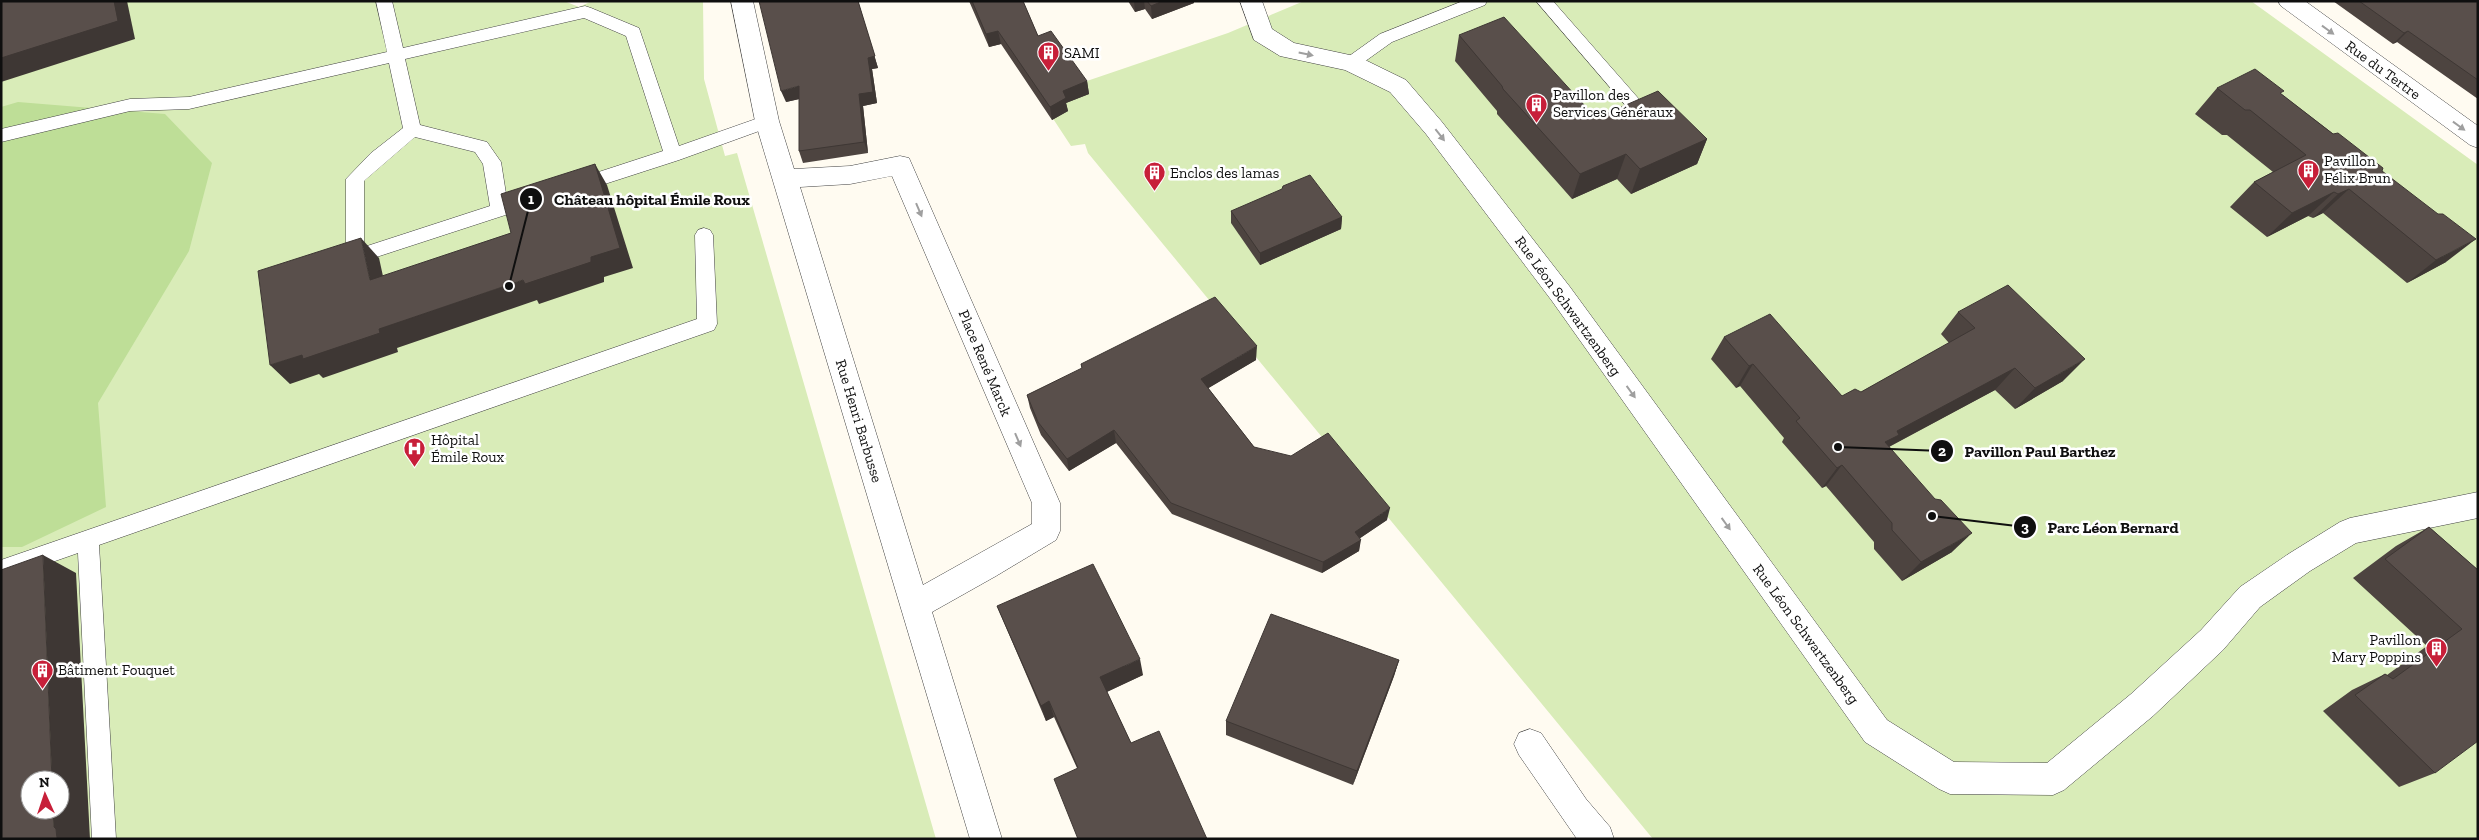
<svg xmlns="http://www.w3.org/2000/svg" width="2479" height="840" viewBox="0 0 2479 840" font-family="'Zilla Slab',serif">
	<rect width="100%" height="100%" fill="#fffbf1"/>
	<g fill="#d9ecb8" fill-rule="evenodd">
		<path d="M1 1H564L579 7 592 1H703L704 79 725 156 737 153 936 839H1ZM30 780H60V810H30Z"/>
		<path d="M1304 1H2251L2478 165V839H1653L1088 153 1085 144 1071 146 1048 111 1081 83 1228 33Z"/>
	</g>
	<path fill="#bede97" d="M18 102 165 114 212 163 189 251 98 403 106 507 22 547H1V107Z"/>
	<g fill="none" stroke-linecap="round" stroke-linejoin="round">
		<defs>
			<g id="service">
				<path d="M376 1H392L403 48 585 6 591 8 639 28 679 146 767 115 773 116 776 121 773 126 679 160 577 193 571 191 568 186 571 181 663 151 626 36 584 18 405 59 420 125 487 142 501 162 507 200 530 193 536 195 539 200 536 205 355 264 348 262 346 257V179L371 153 403 128 389 63 189 109 130 111 1 142V129L130 99 189 97 387 52ZM415 137 475 152 483 164 490 206 364 247V181Z"/>
				<path d="M1463 1H1487L1485 5 1392 42 1357 67 1351 69 1345 67 1343 63 1345 59 1380 34Z"/>
				<path d="M1536 1H1553L1638 98 1641 102 1638 106 1632 108 1626 106Z"/>
				<path d="M704 228 710 230 713 235 717 324 714 330 99 545 116 839H92L78 553 1 580V560L697 319 695 235 698 230Z"/>
			</g>
			<g id="minor">
				<path d="M731 1H753L779 121 794 169 850 166 900 156 909 158 1060 503V531L1056 540 996 576 932 612 1002 839H970L755 121ZM892 176 1032 503V524L923 585 800 187 850 184Z"/>
				<path d="M1240 1H1262L1272 29 1294 43 1359 57 1406 80 1442 122 1570 287 1887 720 1954 762 2047 763 2131 694 2201 630 2240 587 2290 553 2340 522 2350 518 2478 492V518L2356 543 2310 571 2260 607 2223 650 2153 716 2064 790 2053 795 1950 794 1939 789 1865 742 1552 301 1426 134 1390 92 1345 70 1280 56 1254 40Z"/>
				<path d="M2278 1H2305L2478 126V148L2470 145 2281 6Z"/>
				<path d="M1530 729 1541 733 1586 799 1610 827 1614 839H1577L1519 755 1514 744 1519 733Z"/>
			</g>
		</defs>
		<use href="#service" stroke="#424242" stroke-width="1"/>
		<use href="#minor" stroke="#424242" stroke-width="1"/>
		<use href="#service" fill="#fff" fill-rule="evenodd"/>
		<use href="#minor" fill="#fff" fill-rule="evenodd"/>
	</g>
	<g fill="#4d4440">
		<path d="M858 1 878 68 872 69 877 103 863 106 868 153 803 163 799 151V99L786 102Z"/>
		<path d="M969 1H1023L1038 36 1087 81 1089 94 1066 103 1068 111 1052 120 1001 44 989 47Z"/>
		<path d="M1128 1H1194V3L1152 19 1145 9 1135 12Z"/>
		<path d="M2333 1H2478V99L2397 42 2393 44Z"/>
		<path d="M1459 35 1596 118 1707 139 1697 164 1631 194 1617 179 1572 199 1497 114V111L1455 61Z"/>
		<path d="M2217 88 2281 94 2382 171 2446 262 2407 283 2323 213 2313 218 2308 216 2267 237 2230 207 2254 182 2273 172 2227 135H2222L2195 114Z"/>
		<path d="M1231 211 1342 217 1341 229 1260 265 1231 223Z"/>
		<path d="M1958 312 2063 381 2015 409 1995 390 1889 447 1952 552 1902 581 1874 549V542L1826 486 1822 488 1782 442 1784 438 1740 386 1736 388 1711 359 1724 337 1842 396 1861 392 1949 343 1941 334Z"/>
		<path d="M1256 360 1208 388 1254 447 1387 520 1360 538 1359 551 1322 573 1172 514 1116 443 1069 471 1041 435 1030 408 1027 395 1082 369 1081 364Z"/>
		<path d="M2429 527 2478 570 2435 773 2399 787 2323 711 2352 690 2385 674 2387 675 2427 646 2353 578 2396 546Z"/>
		<path d="M997 606 1143 675 1107 692 1131 743 1077 768 1054 717 1046 721Z"/>
		<path d="M1399 660 1394 676 1353 785 1226 735V721Z"/>
	</g>
	<g fill="#3e3734">
		<path d="M114 1H127L135 39 1 82V58Z"/>
		<path d="M858 1 878 68 872 69 877 103 863 106 868 153 864 142 859 94Z"/>
		<path d="M1134 1H1144L1145 9 1135 12Z"/>
		<path d="M1163 1H1194V3L1152 19 1151 6Z"/>
		<path d="M998 31 1001 44 989 47 986 34Z"/>
		<path d="M2408 31 2397 42 2393 44 2404 33Z"/>
		<path d="M1087 81 1089 94 1066 103 1068 111 1052 120 1050 107 1063 91Z"/>
		<path d="M799 86 804 98 786 102 781 91Z"/>
		<path d="M1707 139 1697 164 1631 194 1640 169Z"/>
		<path d="M1626 154 1617 179 1572 199 1580 174Z"/>
		<path d="M595 164 607 185 633 268 604 277V282L539 304 537 300 397 348 398 352 323 378 319 374 290 384 270 365 523 280Z"/>
		<path d="M2349 189 2323 213 2313 218 2338 194Z"/>
		<path d="M2334 192 2308 216 2267 237 2292 213Z"/>
		<path d="M1342 217 1341 229 1260 265V253Z"/>
		<path d="M361 238 379 258 388 299 370 280Z"/>
		<path d="M2476 239 2446 262 2407 283 2436 260Z"/>
		<path d="M1257 346 1256 360 1202 392 1201 379Z"/>
		<path d="M2085 359 2063 381 2015 409 2035 388Z"/>
		<path d="M1753 364 1740 386 1736 388 1749 366Z"/>
		<path d="M2015 368 1995 390 1890 446 1882 456 1885 442 1897 431Z"/>
		<path d="M1114 430 1116 443 1069 471 1067 459Z"/>
		<path d="M1842 465 1826 486 1822 488 1837 468Z"/>
		<path d="M1390 508 1387 520 1353 543 1355 532Z"/>
		<path d="M1972 533 1952 552 1902 581 1921 562Z"/>
		<path d="M1361 540 1359 551 1322 573 1323 562Z"/>
		<path d="M43 555 76 573 90 839H57L54 827 53 810H60V780H52Z"/>
		<path d="M1140 659 1143 675 1104 693 1100 677Z"/>
		<path d="M1399 660 1394 676 1353 785 1357 771Z"/>
		<path d="M1049 701 1054 717 1046 721 1041 706Z"/>
	</g>
	<g fill="#594f4b" stroke="#3e3734">
		<path d="M1 1H114L118 21 1 58Z"/>
		<path d="M759 1H858L875 56 868 58 873 92 859 94 864 142 799 151V86L781 91Z"/>
		<path d="M972 1H1023L1038 36 1051 31 1087 81 1063 91 1066 98 1050 107 998 31 986 34Z"/>
		<path d="M1147 1H1163L1151 6Z"/>
		<path d="M2359 1H2478V80L2408 31 2404 33Z"/>
		<path d="M1504 17 1596 118 1658 91 1707 139 1640 169 1626 154 1580 174 1503 89 1502 86 1459 35Z"/>
		<path d="M2255 69 2284 91 2280 93 2333 134 2338 133 2383 168 2382 171 2438 214H2443L2476 239 2436 260 2349 189 2338 194 2334 192 2292 213 2254 182 2306 155 2250 110H2245L2217 88Z"/>
		<path d="M595 164 620 248 591 257V262L525 284 523 280 379 329 380 333 303 359 302 355 270 365 258 271 361 238 370 280 511 233 501 194Z"/>
		<path d="M1310 175 1342 217 1260 253 1231 211 1282 189 1283 186Z"/>
		<path d="M2008 285 2085 359 2035 388 2015 368 1897 431 1899 435 1885 442 1935 499 1941 500 1972 533 1921 562 1892 530V523L1842 465 1837 468 1796 421 1800 418 1753 364 1749 366 1724 337 1770 314 1842 396 1855 389 1861 392 1975 328 1958 312Z"/>
		<path d="M1215 297 1257 346 1201 379 1254 447 1291 456 1328 433 1390 508 1355 532 1361 540 1323 562 1171 503 1114 430 1067 459 1038 422 1027 395 1082 368 1081 364Z"/>
		<path d="M2429 527 2478 570V741L2435 773 2355 695 2385 674 2393 679 2462 629 2385 559Z"/>
		<path d="M43 555 52 780H30V810H53L54 827 56 829 57 839H1V570Z"/>
		<path d="M1093 564 1140 659 1100 677 1131 743 1159 731 1207 839H1078L1054 779 1078 768 1049 701 1041 706 997 606Z"/>
		<path d="M1271 614 1399 660 1357 771 1226 721Z"/>
	</g>
	<defs><path id="oneway-solid" d="M-6-.8H1V-3.2L6.5 0L1 3.2V.8H-6Z" transform="scale(1.25)"/></defs>
	<g fill="#9f9f9f">
		<use href="#oneway-solid" transform="translate(2328 30) rotate(36)"/>
		<use href="#oneway-solid" transform="translate(1306 54) rotate(12)"/>
		<use href="#oneway-solid" transform="translate(2459 126) rotate(36)"/>
		<use href="#oneway-solid" transform="translate(1440 135) rotate(52)"/>
		<use href="#oneway-solid" transform="translate(919 210) rotate(67)"/>
		<use href="#oneway-solid" transform="translate(1631 392) rotate(54)"/>
		<use href="#oneway-solid" transform="translate(1018 440) rotate(67)"/>
		<use href="#oneway-solid" transform="translate(1726 524) rotate(54)"/>
	</g>
	<defs>
		<symbol id="building-pin" viewBox="-11 -11 22 30"><path d="M0 17L-7.5 6A9.5 9.5 0 1 1 7.5 6Z" fill="#c71f39" stroke="#fff"/><path d="M-4-6H4V6H1V3H-1V6H-4ZM-2.5-4.3h1.7v1.8h-1.7ZM.8-4.3h1.7v1.8H.8ZM-2.5-1h1.7V.8h-1.7ZM.8-1h1.7V.8H.8Z" fill="#fff"/></symbol>
		<symbol id="hospital-pin" viewBox="-11 -11 22 30"><path d="M0 17L-7.5 6A9.5 9.5 0 1 1 7.5 6Z" fill="#c71f39" stroke="#fff"/><path d="M-5-5h3v3.5h4V-5h3V5h-3V1.5h-4V5h-3Z" fill="#fff"/></symbol>
	</defs>
	<g fill-rule="evenodd">
		<use href="#building-pin" x="1036" y="40" width="25" height="34"/>
		<use href="#building-pin" x="1524" y="92" width="25" height="34"/>
		<use href="#building-pin" x="2296" y="158" width="25" height="34"/>
		<use href="#building-pin" x="1142" y="160" width="25" height="34"/>
		<use href="#hospital-pin" x="402" y="436" width="25" height="34"/>
		<use href="#building-pin" x="2424" y="636" width="25" height="34"/>
		<use href="#building-pin" x="30" y="658" width="25" height="34"/>
	</g>
	<g text-anchor="middle" stroke-width="5" stroke-linejoin="round" paint-order="stroke">
		<g font-size="15" fill="#0f0f0f" stroke="#fff" text-anchor="start">
			<text x="1064" y="58">SAMI</text>
			<text x="1553" y="100">Pavillon des<tspan x="1553" dy="17">Services Généraux</tspan></text>
			<text x="2324" y="166">Pavillon<tspan x="2324" dy="17">Félix Brun</tspan></text>
			<text x="1170" y="178">Enclos des lamas</text>
			<text x="431" y="445">Hôpital<tspan x="431" dy="17">Émile Roux</tspan></text>
			<text x="2421" y="645" text-anchor="end">Pavillon<tspan x="2421" dy="17">Mary Poppins</tspan></text>
			<text x="58" y="675">Bâtiment Fouquet</text>
		</g>
		<g font-size="15" fill="#0f0f0f" stroke="#fff">
			<text transform="translate(2383 70) rotate(36)" y="5">Rue du Tertre</text>
			<text transform="translate(1568 306) rotate(54)" y="5">Rue Léon Schwartzenberg</text>
			<text transform="translate(985 363) rotate(67)" y="5">Place René Marck</text>
			<text transform="translate(859 421) rotate(73)" y="5">Rue Henri Barbusse</text>
			<text transform="translate(1806 634) rotate(54)" y="5">Rue Léon Schwartzenberg</text>
		</g>
	</g>
	<path fill="none" stroke="#0f0f0f" stroke-width="2" d="M509 286L531 199M1838 447L1942 451M1932 516L2025 527"/>
	<g fill="#0f0f0f" stroke="#fff" stroke-width="2">
		<circle cx="509" cy="286" r="5"/>
		<circle cx="1838" cy="447" r="5"/>
		<circle cx="1932" cy="516" r="5"/>
		<circle cx="531" cy="199" r="12"/>
		<circle cx="1942" cy="451" r="12"/>
		<circle cx="2025" cy="527" r="12"/>
	</g>
	<g font-size="15" text-anchor="middle" font-weight="bold" fill="#fff">
		<text x="531" y="204">1</text>
		<text x="1942" y="456">2</text>
		<text x="2025" y="532">3</text>
	</g>
	<g font-size="16" text-anchor="middle" font-weight="bold" fill="#0f0f0f" stroke="#fff" stroke-width="5" stroke-linejoin="round" paint-order="stroke">
		<text x="652" y="205">Château hôpital Émile Roux</text>
		<text x="2040" y="457">Pavillon Paul Barthez</text>
		<text x="2113" y="533">Parc Léon Bernard</text>
	</g>
	<rect width="2479" height="840" fill="none" stroke="#0f0f0f" stroke-width="5"/>
	<g transform="translate(45 795) rotate(357)"><circle r="24" fill="#ffffff" stroke="#9f9f9f"/>
	<path d="M0-4L9 19L0 12L-9 19Z" fill="#c71f39"/>
	<text y="-8" font-size="14" font-weight="bold" text-anchor="middle" fill="#0f0f0f">N</text>
	</g>
</svg>
